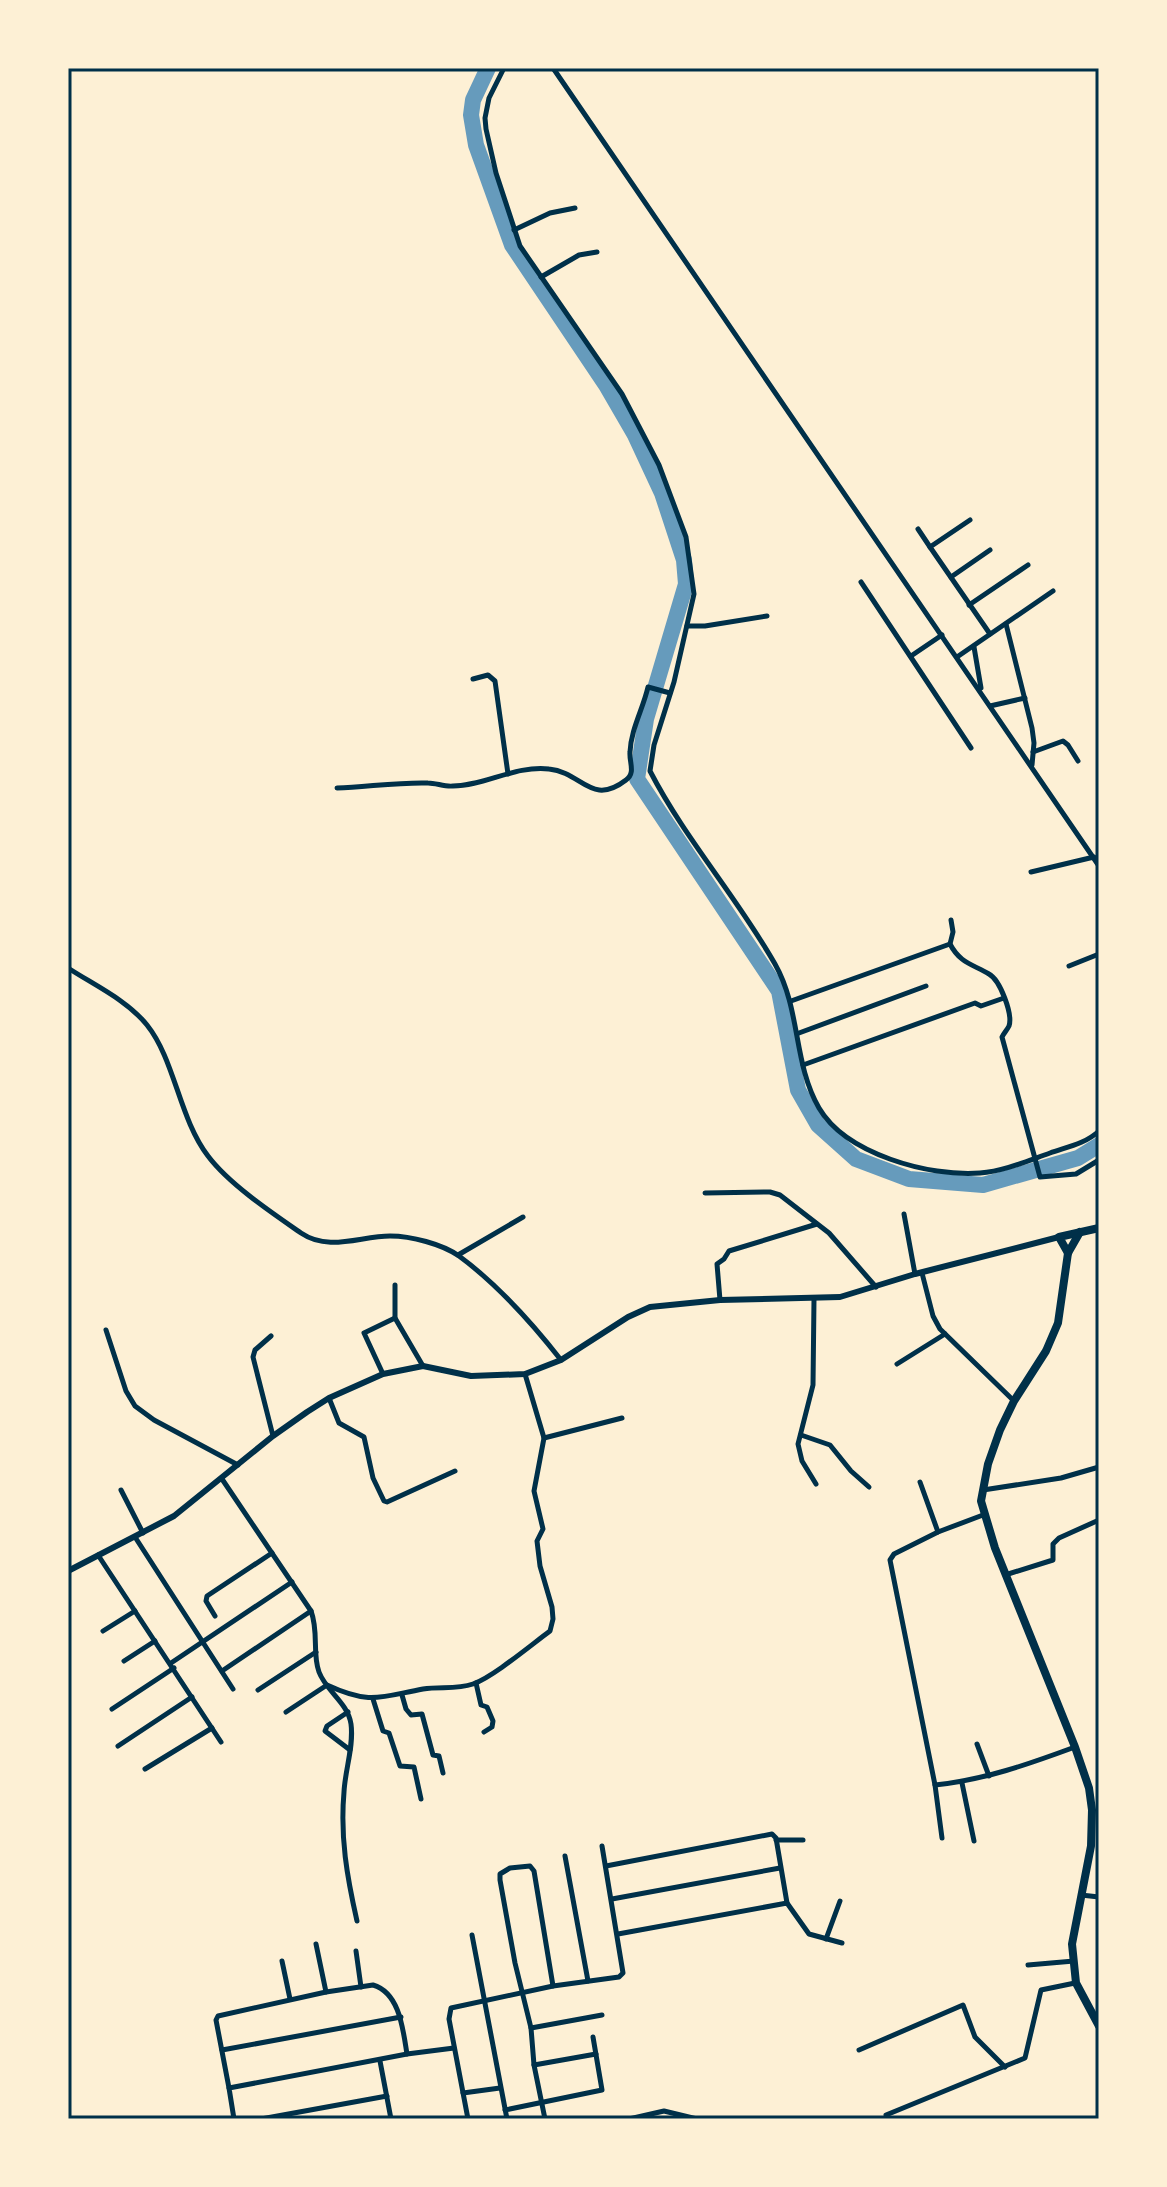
<svg xmlns="http://www.w3.org/2000/svg" width="1167" height="2187" viewBox="0 0 1167 2187" font-family="'Fira Sans Condensed',sans-serif">
	<rect width="100%" height="100%" fill="#fdf0d5"/>
	<g fill="none" stroke-linecap="round" stroke-linejoin="round">
		<path stroke="#669bbc" stroke-width="16" d="M488 68 473 100 471 115 476 145 512 245 606 385 635 435 662 493 684 560 686 584 646 719 637 779 779 991 798 1090 818 1125 856 1159 909 1179 983 1185 1078 1158 1099 1145"/>
		<g stroke="#003049" stroke-width="5">
			<path d="M504 68 489 98 485 118 486 129 496 173 520 246 622 394 659 465 686 537 694 594 674 682 654 745 650 771C685 839 737 897 775 964 801 1010 793 1063 819 1108 846 1154 929 1177 980 1173 1004 1171 1027 1161 1050 1153 1067 1147 1085 1144 1099 1131"/>
			<path d="M553 68 1099 866"/>
			<path d="M514 230 550 213 575 208"/>
			<path d="M541 277 579 255 597 252"/>
			<path d="M970 520 930 547 990 634"/>
			<path d="M918 529 930 547"/>
			<path d="M951 577 990 550"/>
			<path d="M861 582 971 748"/>
			<path d="M969 605 1028 565"/>
			<path d="M1006 624 1032 728 1034 743 1032 765"/>
			<path d="M687 626H705L767 616"/>
			<path d="M974 647 981 688"/>
			<path d="M911 656 942 635"/>
			<path d="M957 657 1053 591"/>
			<path d="M473 679 488 675 495 681 508 774"/>
			<path d="M990 706 1025 698"/>
			<path d="M1033 752 1063 741 1068 745 1078 761"/>
			<path d="M337 788C367 787 398 782 428 783 436 783 445 787 453 786 484 786 516 765 549 769 582 772 591 807 626 780 636 773 629 762 630 752 631 729 643 709 648 687L670 693"/>
			<path d="M1031 872 1094 857"/>
			<path d="M951 920 953 932 950 944C960 963 972 964 989 974 1000 980 1013 1014 1009 1026 1007 1030 1004 1033 1002 1037L1040 1177 1076 1174 1099 1160"/>
			<path d="M1069 966 1099 954"/>
			<path d="M68 968C94 985 127 1000 147 1025 175 1060 179 1118 208 1156 229 1184 272 1213 301 1233 329 1252 360 1236 390 1236 411 1236 442 1244 459 1256 497 1284 532 1323 561 1360"/>
			<path d="M791 1001 950 944"/>
			<path d="M799 1033 926 986"/>
			<path d="M803 1065 975 1003 981 1006 1004 998"/>
			<path d="M705 1193 770 1192 780 1195 829 1233 876 1287"/>
			<path d="M904 1214 915 1274"/>
			<path d="M458 1255 523 1217"/>
			<path d="M922 1273 933 1316 940 1329 1014 1401"/>
			<path d="M395 1285V1318L423 1366"/>
			<path d="M814 1299 813 1385 798 1444 802 1461 816 1484"/>
			<path d="M720 1300 717 1264 724 1259 729 1251 817 1224"/>
			<path d="M106 1330 126 1391 135 1406 154 1420 238 1465"/>
			<path d="M271 1336 255 1350 253 1357 273 1436"/>
			<path d="M897 1364 945 1334"/>
			<path d="M383 1374 364 1333 395 1318"/>
			<path d="M329 1398 339 1423 364 1437 373 1478 384 1501 387 1502 455 1471"/>
			<path d="M801 1435 830 1445 851 1471 869 1487"/>
			<path d="M544 1438 622 1418"/>
			<path d="M222 1479 311 1611C319 1632 312 1653 319 1672 326 1691 348 1703 351 1724 354 1746 345 1770 344 1792 340 1837 347 1877 357 1921"/>
			<path d="M920 1482 938 1532"/>
			<path d="M121 1490 143 1533"/>
			<path d="M983 1490 1061 1478 1099 1467"/>
			<path d="M983 1515 938 1532 894 1554 890 1560 935 1785C984 1780 1029 1764 1075 1747"/>
			<path d="M135 1537 233 1689"/>
			<path d="M98 1555 221 1742"/>
			<path d="M1005 1575 1053 1560V1544L1059 1538 1099 1520"/>
			<path d="M215 1616 206 1601 207 1596 272 1553"/>
			<path d="M103 1631 135 1611"/>
			<path d="M124 1661 155 1641"/>
			<path d="M171 1663 292 1582"/>
			<path d="M222 1671 311 1611"/>
			<path d="M476 1683 481 1705 487 1707 493 1721 492 1727 484 1732"/>
			<path d="M258 1690 316 1652"/>
			<path d="M402 1695 406 1709 411 1715 422 1714 433 1755 439 1756 443 1773"/>
			<path d="M373 1699 383 1731 389 1733 400 1766 414 1767 421 1799"/>
			<path d="M112 1709 174 1668"/>
			<path d="M286 1712 327 1685C370 1705 380 1697 423 1689 440 1686 456 1690 473 1684 493 1677 531 1645 550 1631L553 1619 552 1607 540 1566 537 1541 543 1529 534 1491 544 1438 525 1374"/>
			<path d="M348 1712 327 1726 325 1731 350 1750"/>
			<path d="M977 1744 989 1776"/>
			<path d="M118 1746 192 1697"/>
			<path d="M145 1769 212 1728"/>
			<path d="M962 1783 974 1841"/>
			<path d="M935 1785 942 1838"/>
			<path d="M776 1840H803"/>
			<path d="M565 1856 588 1981"/>
			<path d="M606 1866 772 1834 776 1838 787 1903"/>
			<path d="M1081 1895 1099 1897"/>
			<path d="M612 1899 780 1868"/>
			<path d="M618 1934 787 1903 809 1934 842 1943"/>
			<path d="M472 1935 507 2119"/>
			<path d="M826 1939 840 1901"/>
			<path d="M316 1944 326 1992"/>
			<path d="M356 1951 361 1987"/>
			<path d="M282 1961 290 1999"/>
			<path d="M1028 1965 1074 1961"/>
			<path d="M531 2028 602 2015"/>
			<path d="M222 2050 401 2017"/>
			<path d="M859 2050 963 2005 975 2037 1005 2067"/>
			<path d="M380 2061 391 2119"/>
			<path d="M534 2065 596 2054"/>
			<path d="M229 2088 216 2020 218 2016 326 1992 373 1985C400 1993 403 2030 407 2054"/>
			<path d="M463 2093 500 2088"/>
			<path d="M505 2110 602 2090 593 2037"/>
			<path d="M886 2115 1025 2058 1041 1990 1075 1983"/>
			<path d="M234 2119 229 2088 407 2054 454 2048"/>
			<path d="M261 2119 387 2096"/>
			<path d="M468 2119 449 2019 451 2008 553 1986 619 1977 623 1973 602 1846"/>
			<path d="M545 2119 534 2065 531 2028 515 1963 500 1880V1874L510 1868 530 1866 534 1871 553 1986"/>
			<path d="M629 2119 664 2111 697 2119"/>
		</g>
		<path stroke="#003049" stroke-width="6" d="M68 1571 174 1516 273 1436 307 1412 329 1398 383 1374 423 1366 471 1376 525 1374 561 1360 628 1317 650 1307 720 1300 840 1297 915 1274 1059 1237"/>
		<g stroke="#003049" stroke-width="8">
			<path d="M1080 1232 1068 1253 1058 1323 1046 1351 1014 1401 1000 1430 988 1464 981 1501 995 1548 1075 1747 1089 1788 1092 1810 1091 1846 1072 1944 1076 1983 1099 2026"/>
			<path d="M1068 1253 1059 1237 1099 1228"/>
		</g>
	</g>
	<rect width="1167" height="2187" fill="none" stroke="#fdf0d5" stroke-width="140"/>
	<rect x="70" y="70" width="1027" height="2047" fill="none" stroke="#003049" stroke-width="3"/>
</svg>
